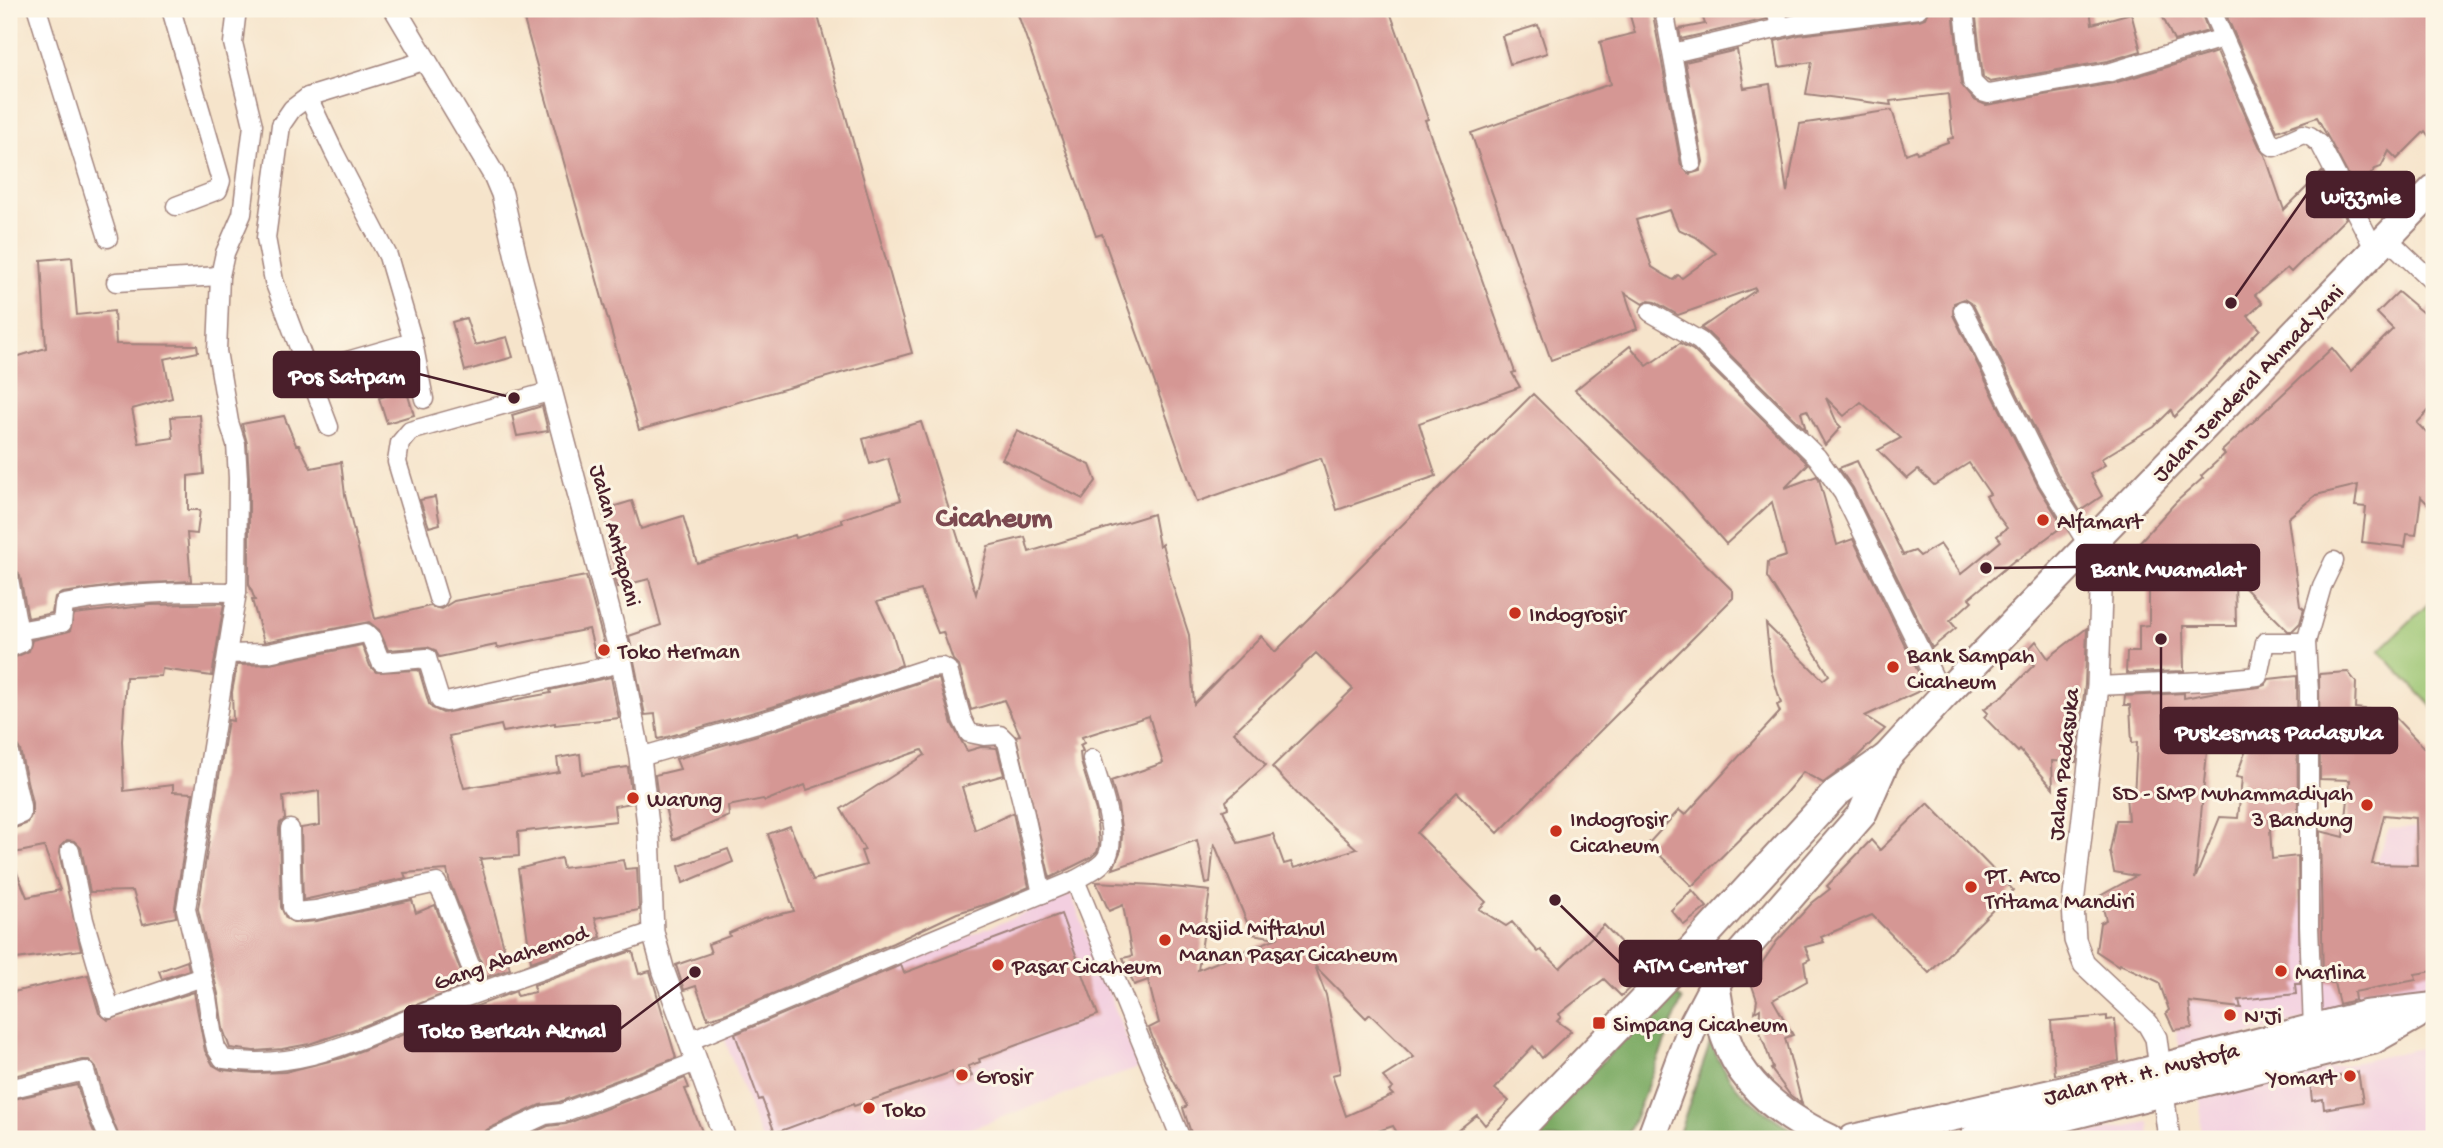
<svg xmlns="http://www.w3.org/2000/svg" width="2443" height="1148" viewBox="0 0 2443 1148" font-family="'Gochi Hand',sans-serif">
	<rect width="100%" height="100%" fill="#fcf5e5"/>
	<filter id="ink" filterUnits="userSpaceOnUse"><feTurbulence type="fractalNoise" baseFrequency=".0143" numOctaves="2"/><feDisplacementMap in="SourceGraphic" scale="14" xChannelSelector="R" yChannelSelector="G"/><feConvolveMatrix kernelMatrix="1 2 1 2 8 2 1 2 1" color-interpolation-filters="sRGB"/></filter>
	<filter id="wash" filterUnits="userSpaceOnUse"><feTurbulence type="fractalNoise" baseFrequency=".00686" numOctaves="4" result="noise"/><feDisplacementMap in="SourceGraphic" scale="28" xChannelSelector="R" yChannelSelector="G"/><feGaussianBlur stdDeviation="1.57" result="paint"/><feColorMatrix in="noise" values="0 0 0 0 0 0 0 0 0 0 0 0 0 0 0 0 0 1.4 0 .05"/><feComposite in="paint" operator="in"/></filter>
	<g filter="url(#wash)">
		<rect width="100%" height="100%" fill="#f6e4cb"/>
		<g fill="#f3cfe0">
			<path d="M2434 828V984L2181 1053 2166 983 2225 903 2304 901 2316 876 2370 877 2389 829Z"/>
			<path d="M1071 894 1138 1068 942 1139H761L724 1037Z"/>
			<path d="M2434 1045V1139H2200L2201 1097Z"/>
			<path d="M2148 1122 2149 1139H2061Z"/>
		</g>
		<path fill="#9bc572" stroke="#72724e" stroke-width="2" d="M2434 598V709L2379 651Z"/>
		<g fill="#7caa64" stroke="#636448" stroke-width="2">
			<path d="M1670 990 1682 1000 1626 1139H1530Z"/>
			<path d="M1711 1041C1728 1093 1764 1111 1807 1139H1677Z"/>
		</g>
		<g id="blocks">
			<g fill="#d59794" fill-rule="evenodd">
				<path d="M521 9H816L912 353 639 430Z"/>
				<path d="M1016 9H1389L1428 119 1425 120 1515 372 1512 373 1520 387 1419 423 1436 476 1337 510 1321 458 1197 502 1102 234 1096 236Z"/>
				<path d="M1628 9H1652L1681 165 1689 174 1700 171 1703 162 1685 62 1737 50 1744 88 1770 84 1787 192 1800 124 1892 110 1906 154 1916 150 1917 153 1948 142V139L1953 138 1948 94 1890 101 1891 105 1806 94 1812 62 1779 67 1775 41 1799 35 1919 20 1925 18 1929 9H1953L1961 84 1974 100 1986 105 2114 83 2217 52 2261 150 2265 155 2284 210 2322 172 2346 218 2291 272 2287 268 2255 295 2262 303 2248 316 2260 329 2203 389 2174 417 2171 410 2154 427 2101 459 2105 465 2090 474 2102 496 2080 511 2058 475 1973 305 1964 299 1954 303 1953 315 2038 486 2063 526 2017 560 2016 559 1969 598 1972 601 1950 621 1956 628 1932 648 1853 488 1839 468 1857 461 1903 555 1915 551 1920 556 1940 544 1961 574 2001 541 1997 536 2007 528 1995 512 1986 496 1990 494 1969 463 1934 485 1918 470 1907 479 1878 450 1901 438 1861 402 1844 416 1826 398 1837 423 1841 427 1825 445 1807 410 1801 412 1806 430 1708 333 1701 328 1756 290 1755 288 1678 315 1655 302 1649 301 1643 304 1625 293 1637 329 1551 360 1471 133 1610 84 1600 42 1635 33ZM1670 210 1678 229 1696 237 1716 253 1682 278 1678 275 1673 280 1652 267 1636 220Z"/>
				<path d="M1700 9H1765L1767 19 1681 39 1679 29 1705 24Z"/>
				<path d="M1975 9H2090L2092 24 2131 13 2141 51 2108 61 1990 82 1983 77Z"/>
				<path d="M2159 9H2200L2208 31 2174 41Z"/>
				<path d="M2252 9H2434V143L2425 131 2397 159 2389 151 2381 167 2375 169 2360 187 2367 196 2362 201 2317 117 2277 131 2227 17Z"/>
				<path d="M1538 25 1547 53 1510 64 1502 36Z"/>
				<path d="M72 257 77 315 114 311 116 344 197 345 198 352 164 359 172 398 132 409 139 443 173 438 171 417 200 415 204 474 188 476V510H200L197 534 187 533 191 581 127 584 62 593 55 597 52 613 28 618 20 576 17 571 9 568V359L46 348 41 260Z"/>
				<path d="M2398 292 2423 313 2434 302V405L2417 423 2434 441V510L2421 497 2416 535 2407 534 2405 547 2362 542 2366 507 2355 506 2358 485 2316 495 2288 518 2300 606 2304 609 2300 623 2292 631H2288L2235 578 2236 626H2183L2184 671 2126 673 2127 652H2139V626L2149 625V586L2131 585 2132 576 2125 575 2126 557 2175 503 2203 478 2201 476 2225 454 2222 451 2332 348 2351 371 2393 329 2377 313Z"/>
				<path d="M466 318 475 345 507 337 513 357 465 371 452 322Z"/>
				<path d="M1680 343 1693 350 1808 464 1785 488 1817 476 1819 479 1837 545 1853 539 1926 688 1865 716 1885 729 1853 761 1823 783 1803 772 1784 795 1692 886 1648 844 1679 810 1685 815 1780 712 1777 705 1781 703 1771 670 1766 624 1823 680 1829 675 1767 577 1768 562 1786 556 1772 502 1726 544 1675 485 1575 390 1630 346 1647 366Z"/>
				<path d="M406 389 414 415 387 423 379 398Z"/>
				<path d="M1533 394 1733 591V598L1498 833 1457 792 1417 833 1486 902 1479 909 1506 926 1512 922 1538 952 1541 950 1560 968 1604 925 1648 971 1621 996 1604 979 1559 1014 1561 1017 1557 1021 1571 1031 1542 1058 1533 1046 1519 1061 1495 1089 1509 1101 1485 1125 1477 1115 1447 1139H1401L1393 1126 1354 1139H1193L1183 1108 1187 1106 1158 1052 1149 1028 1159 1023 1148 980 1134 985 1123 958 1132 956 1123 905 1109 911 1096 882 1155 885 1210 891 1198 970 1277 938 1252 934 1214 843 1210 883 1206 884 1197 840 1113 869 1121 850 1122 835 1118 806 1111 781 1163 763 1149 716 1082 737 1084 743 1080 745 1083 751 1080 752 1081 762 1096 811 1099 845 1097 852 1090 858 1050 878 1016 736 1020 735 1004 700 971 710 959 666 953 660 943 632 938 633 921 590 877 602 893 635 902 665 772 707 667 737 658 739 655 714 645 715 629 636 661 625 649 579 617 587 612 571 617 570 608 538 611 537 602 510 632 501 641 529 683 516 697 563 795 535 796 538 843 523 841 519 901 500 888 458 870 464 863 439 921 422 976 594 988 546 1025 537 1029 552 1153 514 1159 546 1162 544 1172 583 1189 635 1194 704 1261 636 1275 652ZM1316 653 1353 689 1272 767 1306 803 1357 849 1294 868 1291 862 1284 864 1273 834 1238 843 1223 810 1228 808 1226 801 1266 765 1234 732ZM1315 966 1366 1018 1370 1014 1414 1057 1383 1077 1393 1088 1389 1091 1393 1095 1346 1116 1332 1075 1340 1073V1066L1326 995Z"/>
				<path d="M542 406 548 431 517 436 512 415Z"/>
				<path d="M284 416 296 445H299L311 468 341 462 345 495 375 619 430 606 441 609 454 601 586 576 607 655 596 657 589 629 497 648 496 645 439 657 435 650 427 647 388 650 379 630 369 622 264 642 252 600H255L249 584V477L247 443 242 424Z"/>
				<path d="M1017 431 1090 465 1096 481 1083 499 1002 459Z"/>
				<path d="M435 497 440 524 429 527 420 500Z"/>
				<path d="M224 603 212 676 162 669 161 676 126 677 122 741 124 791 173 785V792L193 793 175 907 176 917 143 924 133 891 90 892 81 848 74 841 67 840 60 847 59 853 81 950 9 960V854L27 897 60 890 44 847 9 854V830L26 824 32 814V803L20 750 17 745 9 742V714H12L11 659 29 651 32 640 70 631 74 614 151 605Z"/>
				<path d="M2087 628 2085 685 2076 762 2052 761 2053 788 2020 750 2018 752 1984 717 1988 713 1984 709 2004 695 2034 665 2023 655 2036 641 2048 658Z"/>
				<path d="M362 645 370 666 376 672 419 670 429 704 432 708 443 713 551 693 550 690 611 677 619 718 555 725V723L503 732 501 725 449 736 464 788 559 772 557 758 580 754 582 774 628 767 632 803 614 806 616 821 518 832 519 856 480 859 510 969 487 977 450 883 447 870 404 873 406 878 303 900 301 828 320 825 319 791 283 797 285 819 280 823 279 829 281 907 286 918 295 923 317 921 412 900 416 913 435 905 466 985 361 1027 309 1044 282 1049 254 1051 230 1048 223 1029 218 994 198 909 228 720 233 721 232 692 237 665 270 664Z"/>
				<path d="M2348 672 2356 682 2355 708 2390 712 2431 755 2429 757 2434 767V971L2415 974 2416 980 2354 992 2355 1000 2339 1004 2334 983H2323L2320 831 2344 837 2350 780 2320 779 2319 674ZM2384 815 2416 818 2417 865 2372 864Z"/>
				<path d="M2297 676 2298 814 2269 815 2272 859 2298 856 2300 984H2295L2296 994 2239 1000 2241 1008 2189 1002 2192 1028 2174 1030 2166 1013 2169 1010 2159 982 2120 964 2119 966 2096 951 2100 923 2106 920 2100 896 2136 876 2114 872 2110 851 2116 820H2128L2126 796H2134L2137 742 2132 743 2130 705H2124L2125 696 2184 693V698L2216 692 2259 687 2265 685 2269 679ZM2252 734 2236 777 2242 778 2238 818 2220 817 2195 879 2208 741Z"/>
				<path d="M930 679H939L952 724 967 751 981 747 997 748 1004 775 962 787 975 830 1013 813 1029 887 994 902 957 913 893 943 727 1013 708 1019 696 986 684 990 676 965 711 953 708 944 730 936 729 933 764 918 794 911 768 834 790 826 813 880 866 865 861 851 865 850 841 809 925 755 922 750 807 790 805 785 765 801 763 799 728 806 729 816 673 840 663 799H658L655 775 680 769 676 759 778 729Z"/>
				<path d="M1928 803 2013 890 1929 973 1872 915 1821 937 1824 942 1805 947 1810 959 1804 962 1807 981 1773 1000 1793 1035 1785 1038 1802 1104 1790 1095 1771 1069 1773 1068 1759 1029 1760 1011V1009L1755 1012 1757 1000 1747 971 1755 966 1760 975 1762 963 1777 941 1812 903 1830 889 1827 886 1871 840 1880 850Z"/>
				<path d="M728 849 733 862 683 883 679 866Z"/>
				<path d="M561 858 563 868 623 860 625 869 637 868 639 910 595 918 601 937 531 962 518 869Z"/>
				<path d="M1692 890 1707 907 1684 925 1671 910Z"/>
				<path d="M1061 914 1098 1015 979 1059 980 1062 968 1066 972 1076 956 1081 952 1072 854 1106 853 1104 775 1133 762 1099 759 1100 735 1034 901 965 904 973Z"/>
				<path d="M629 952H633L639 974 650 971 676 1058 559 1102 540 1105 488 1129 483 1133 482 1139H120L106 1103 96 1068 89 1060H82L9 1077V993L88 975 99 1013 108 1020 194 992 205 1051 213 1065 222 1070 255 1073 285 1072 342 1058 516 991 517 996 535 992 534 985Z"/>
				<path d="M187 961 189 970 162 979 159 971Z"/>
				<path d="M2107 1016V1020L2115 1019 2119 1061 2055 1075 2051 1021Z"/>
				<path d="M2358 1072 2363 1102 2324 1109 2323 1099 2312 1101 2310 1082Z"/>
				<path d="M685 1078 689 1088 685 1089 705 1139H520L548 1126 566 1124Z"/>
				<path d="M77 1085 85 1111 97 1139H9V1100Z"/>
			</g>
		</g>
	</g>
	<g filter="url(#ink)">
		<use href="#blocks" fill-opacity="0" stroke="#a0827b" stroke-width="2"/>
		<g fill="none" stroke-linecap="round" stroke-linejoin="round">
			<defs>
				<g id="minor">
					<path d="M37 9 108 238"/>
					<path d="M171 9 221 181 218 190 176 206"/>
					<path d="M237 9 233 43 253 125 242 214 225 253 220 276 217 351 229 422 236 444 238 478 237 592 186 909 207 997 212 1031 216 1048 223 1059C308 1074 371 1031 447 1004 515 979 584 955 653 932"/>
					<path d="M1664 9 1692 163"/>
					<path d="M1776 9 1780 28"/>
					<path d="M1964 9 1972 82 1982 92 1989 94 2111 72 2223 38"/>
					<path d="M2211 9 2271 145 2274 147 2303 134 2310 136 2320 144 2375 250"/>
					<path d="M1673 53 1797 24 1918 9"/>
					<path d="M308 97 334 152 388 256 413 342 424 399"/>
					<path d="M2387 238 2434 283"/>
					<path d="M116 282 220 276"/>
					<path d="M1963 310 2048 481 2089 546"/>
					<path d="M1650 312 1700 341 1817 457 1843 493 1943 696"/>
					<path d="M309 372 413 342"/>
					<path d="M329 427 274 281 266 238 281 125 292 109 308 97 427 60"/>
					<path d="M9 579 21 643 9 648"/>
					<path d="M438 598 397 462 400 443 410 431 552 391"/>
					<path d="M18 631 62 623 64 604C121 593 179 591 237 592"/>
					<path d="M228 654 268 653 366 633 371 638 381 662 427 658 440 700 446 702 622 663"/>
					<path d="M2098 686 2206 681 2258 676 2265 642H2306"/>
					<path d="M9 753 21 806V814L9 819"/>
					<path d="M640 757 775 718 928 668 942 667 948 670 962 719 969 733 984 736 1000 735 1007 742 1024 810 1042 894"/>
					<path d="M290 829 292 907 295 912 316 910 437 883 445 900 480 991"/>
					<path d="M70 851 84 920 110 1009 202 977"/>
					<path d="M1075 880 1181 1139"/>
					<path d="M2313 1029 2309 926V692L2306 642 2322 586 2334 561"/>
					<path d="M689 1041 1075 880C1085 874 1101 868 1107 857 1119 833 1099 784 1092 759"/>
					<path d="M9 1089 85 1071 95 1107 109 1139"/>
					<path d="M493 1139 545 1115 562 1113 696 1062"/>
				</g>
				<g id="tertiary">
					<path d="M395 9 494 175 502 194 516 257 619 648 640 757 649 834 653 932 664 972 725 1139"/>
					<path d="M2103 530 2098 686 2073 904 2075 940 2084 964 2148 1024 2156 1038 2169 1139"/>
				</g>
				<g id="primary">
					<path d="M1510 1139 1686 956 1836 793 1887 757 1943 696 2434 189"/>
					<path d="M1651 1139 1694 1023 1715 983 1862 814 1887 757"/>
				</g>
				<g id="trunk">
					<path d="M1715 983C1718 1001 1720 1019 1725 1036 1741 1085 1786 1118 1830 1139"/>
					<path d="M1853 1139 2126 1077 2365 1015 2434 1007"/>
					<path d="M1974 1139 2372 1040 2416 1015"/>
				</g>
			</defs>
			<use href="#minor" stroke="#a0827b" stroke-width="21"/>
			<use href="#tertiary" stroke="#a0827b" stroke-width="24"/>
			<use href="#primary" stroke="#a0827b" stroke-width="32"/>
			<use href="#trunk" stroke="#a0827b" stroke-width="32"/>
			<use href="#minor" stroke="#fff" stroke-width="18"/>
			<use href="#tertiary" stroke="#fff" stroke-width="21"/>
			<use href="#primary" stroke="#fff" stroke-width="28"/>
			<use href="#trunk" stroke="#fff" stroke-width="28"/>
		</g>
	</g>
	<g fill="#c8321e" stroke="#fcf5e5" stroke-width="2.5">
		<circle cx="2043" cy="520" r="7"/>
		<circle cx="1515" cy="613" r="7"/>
		<circle cx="604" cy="650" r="7"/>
		<circle cx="1893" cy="667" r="7"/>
		<circle cx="633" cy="798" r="7"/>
		<circle cx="2367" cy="805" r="7"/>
		<circle cx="1556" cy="831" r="7"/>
		<circle cx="1971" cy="887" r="7"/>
		<circle cx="1165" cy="940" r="7"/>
		<circle cx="998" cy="965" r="7"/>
		<circle cx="2281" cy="971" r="7"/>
		<circle cx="2230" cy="1015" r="7"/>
		<rect x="1592" y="1016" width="14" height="14" rx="3.5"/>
		<circle cx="962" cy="1075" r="7"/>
		<circle cx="2350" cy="1076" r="7"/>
		<circle cx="869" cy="1108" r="7"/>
	</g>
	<g text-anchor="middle" stroke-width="6" stroke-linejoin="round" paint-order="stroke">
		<g font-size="23" fill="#4a1f2b" stroke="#fcf5e5">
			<text transform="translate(2247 382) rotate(-46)" y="8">Jalan Jenderal Ahmad Yani</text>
			<text transform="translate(617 535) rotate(75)" y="8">Jalan Antapani</text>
			<text transform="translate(2062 764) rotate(-84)" y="8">Jalan Padasuka</text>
			<text transform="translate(510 956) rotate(-19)" y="8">Gang Abahemod</text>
			<text transform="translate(2141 1072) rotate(-14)" y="8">Jalan PH. H. Mustofa</text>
		</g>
		<g font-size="23" fill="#4a1f2b" stroke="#fcf5e5" text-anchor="start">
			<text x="2057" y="528">Alfamart</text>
			<text x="1529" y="621">Indogrosir</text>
			<text x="618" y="658">Toko Herman</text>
			<text x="1907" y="662">Bank Sampah<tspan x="1907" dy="26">Cicaheum</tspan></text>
			<text x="2353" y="800" text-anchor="end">SD - SMP Muhammadiyah<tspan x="2353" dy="26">3 Bandung</tspan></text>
			<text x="647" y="806">Warung</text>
			<text x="1570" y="826">Indogrosir<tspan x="1570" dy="26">Cicaheum</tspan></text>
			<text x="1985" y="882">PT. Arco<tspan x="1985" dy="26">Tritama Mandiri</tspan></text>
			<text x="1179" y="935">Masjid Miftahul<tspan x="1179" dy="26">Manan Pasar Cicaheum</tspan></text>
			<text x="1012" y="973">Pasar Cicaheum</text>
			<text x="2295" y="979">Marlina</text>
			<text x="2244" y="1023">N'Ji</text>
			<text x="1613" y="1031">Simpang Cicaheum</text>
			<text x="976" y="1083">Grosir</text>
			<text x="2336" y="1084" text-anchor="end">Yomart</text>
			<text x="883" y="1116">Toko</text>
		</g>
		<g font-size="30" font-weight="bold" fill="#7b4950" stroke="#fcf5e5">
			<text x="994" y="526">Cicaheum</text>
		</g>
	</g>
	<path fill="none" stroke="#4a1f2b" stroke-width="2.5" d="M2231 303L2307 194M514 398L419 374M1986 568L2077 567M2161 639L2161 730M1555 900L1620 963M695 972L620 1029"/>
	<g fill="#4a1f2b" stroke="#fcf5e5" stroke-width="2.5">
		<circle cx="2231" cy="303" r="7"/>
		<circle cx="514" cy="398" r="7"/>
		<circle cx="1986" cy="568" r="7"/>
		<circle cx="2161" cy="639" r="7"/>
		<circle cx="1555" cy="900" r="7"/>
		<circle cx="695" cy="972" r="7"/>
	</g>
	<g fill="#4a1f2b" stroke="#4a1f2b" stroke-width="2.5">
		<rect x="2307" y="172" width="107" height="45" rx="7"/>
		<rect x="274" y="352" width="145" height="45" rx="7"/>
		<rect x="2077" y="545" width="182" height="45" rx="7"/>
		<rect x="2161" y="708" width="236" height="45" rx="7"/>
		<rect x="1620" y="941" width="141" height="45" rx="7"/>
		<rect x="405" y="1006" width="215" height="45" rx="7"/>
	</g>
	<g font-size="24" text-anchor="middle" font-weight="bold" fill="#fff">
		<text x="2361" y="203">wizzmie</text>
		<text x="347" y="383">Pos Satpam</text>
		<text x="2168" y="576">Bank Muamalat</text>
		<text x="2279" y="739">Puskesmas Padasuka</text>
		<text x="1690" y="972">ATM Center</text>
		<text x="513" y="1037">Toko Berkah Akmal</text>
	</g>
	<rect width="2443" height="1148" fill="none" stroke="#fcf5e5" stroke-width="35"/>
</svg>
